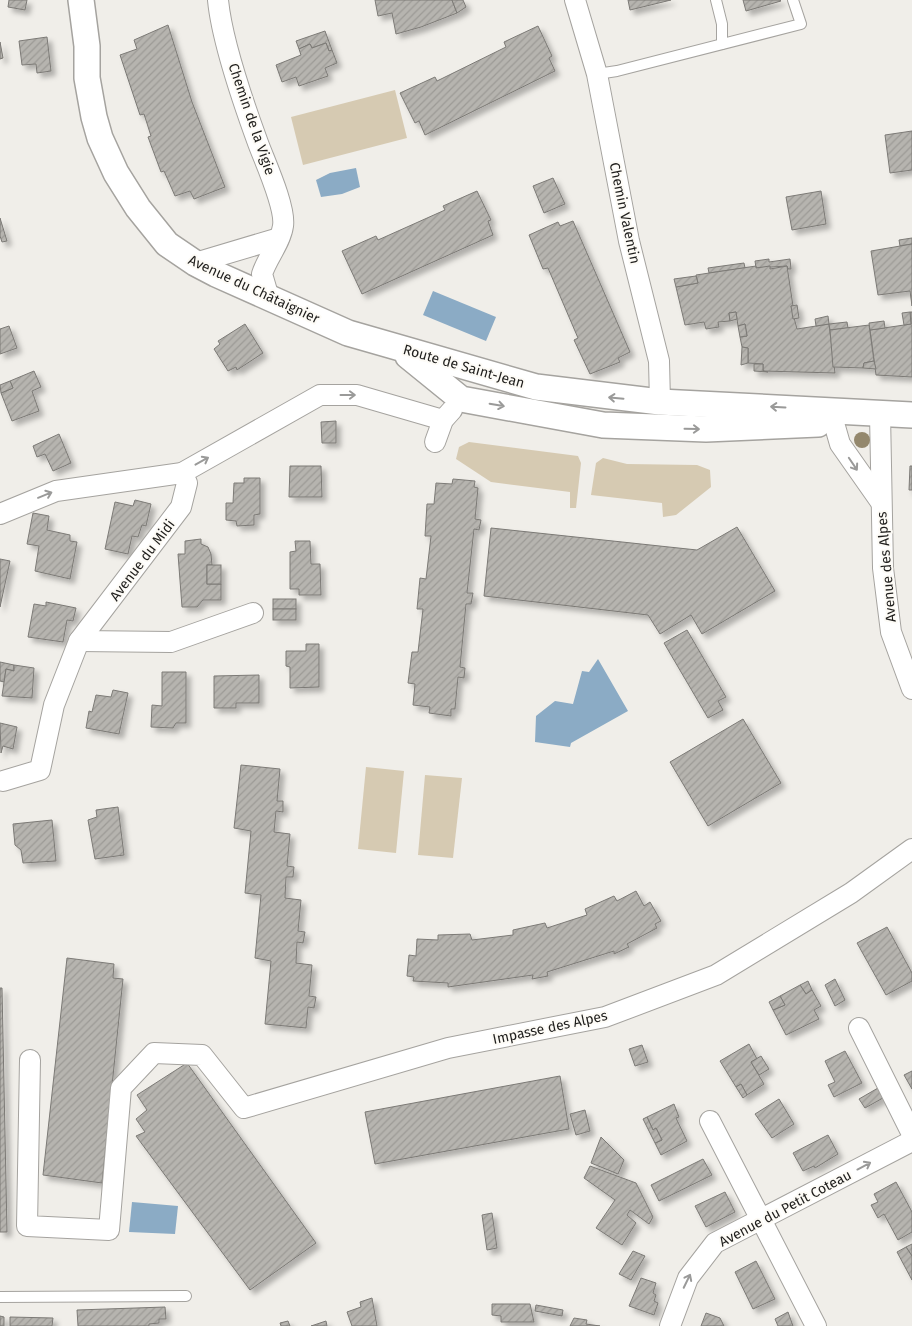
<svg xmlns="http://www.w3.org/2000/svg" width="912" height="1326" viewBox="0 0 912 1326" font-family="'Fira Sans',sans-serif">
	<defs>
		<pattern id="building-hatch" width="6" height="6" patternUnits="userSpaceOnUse" patternTransform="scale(1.25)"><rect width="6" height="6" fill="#b6b4af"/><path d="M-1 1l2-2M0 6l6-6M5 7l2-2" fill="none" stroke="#9c9a96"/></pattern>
		<filter id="shadow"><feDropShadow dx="4.5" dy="4.5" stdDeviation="2.5" flood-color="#0004"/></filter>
	</defs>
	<rect width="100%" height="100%" fill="#f0eee9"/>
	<g fill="#d6cab2">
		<path d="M395 90 407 138 303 165 291 117Z"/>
		<path d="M469 442 578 456 581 463 576 508H570V492L491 482 456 459 459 447Z"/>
		<path d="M603 458 627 464 697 465 710 470 711 487 676 515 663 517 662 503 591 495 596 463Z"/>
		<path d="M366 767 404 771 396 853 358 849Z"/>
		<path d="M425 775 462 778 453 858 418 855Z"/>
	</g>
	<g fill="#8babc5">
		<path d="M356 168 360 187 342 194 321 197 316 180 330 173Z"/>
		<path d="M433 291 496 317 486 341 423 315Z"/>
		<path d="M598 659 628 711 571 743 570 747 535 742 536 716 555 701 573 704 582 671 589 672Z"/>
		<path d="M132 1202 178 1206 175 1234 129 1232Z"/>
	</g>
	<g fill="url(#building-hatch)" stroke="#7c7a76" filter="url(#shadow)">
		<path d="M9 0H27L25 10 8 7Z"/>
		<path d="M375 0H452L457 13 421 27 396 34 392 13 378 16Z"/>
		<path d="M452 0H463L466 7 457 13Z"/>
		<path d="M628 0H671L630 10Z"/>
		<path d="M743 0H780L781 1 746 11Z"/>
		<path d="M168 25 192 102 225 187 194 199 190 191 175 196 164 171 161 172 148 137 151 136 144 114 140 115 120 55 137 49 134 40Z"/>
		<path d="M538 26 552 56 549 58 555 71 425 135 419 121 415 123 400 93 435 77 437 81 506 47 504 42Z"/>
		<path d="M325 31 332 50 329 51 326 43 312 48 310 44 299 49 296 41Z"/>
		<path d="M47 37 51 71 37 73 36 64 22 65 19 41Z"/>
		<path d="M0 42 3 58 0 59Z"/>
		<path d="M326 43 329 51 332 50 337 63 325 68 328 76 299 86 296 77 282 82 276 65 301 55 299 49 310 44 312 48Z"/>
		<path d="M912 131V170L890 173 885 135Z"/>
		<path d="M553 178 565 204 544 213 533 186Z"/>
		<path d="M477 191 491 220 488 221 493 235 362 294 342 251 376 236 378 240 445 210 443 206Z"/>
		<path d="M821 191 826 224 792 230 786 197Z"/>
		<path d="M0 218 7 241 2 242 0 236Z"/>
		<path d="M573 221 630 352 618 358 620 362 590 374 574 340 578 338 548 268 543 269 529 235 558 222 560 226Z"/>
		<path d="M912 238V244L900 246 899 240Z"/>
		<path d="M912 244V306L910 291 878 295 871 251Z"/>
		<path d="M769 259V262L790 259 791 269H788L787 266 756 268 755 261Z"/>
		<path d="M744 263 745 268 709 273 708 268Z"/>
		<path d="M756 266V268L770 266V269L787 266 793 306H791L797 329 829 324 835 373 763 371V364L748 363V348L742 347 740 337 747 336 745 324 738 326 736 312 729 313 730 321 718 322 719 327 706 329 704 322 685 325 676 287 698 283 696 275Z"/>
		<path d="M696 276 698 283 676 287 674 279Z"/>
		<path d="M797 305 799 318 793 319 791 306Z"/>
		<path d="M736 312 737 319 730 321 729 313Z"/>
		<path d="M910 312H912V377L876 375 870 330 911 324Z"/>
		<path d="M910 312 911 324 904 325 902 313Z"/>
		<path d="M828 316 829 324 816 326 815 319Z"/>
		<path d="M884 321 885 328 870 330 869 323Z"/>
		<path d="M847 322 848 328 830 330 829 324Z"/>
		<path d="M245 324 263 353 237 370 236 367 228 371 214 349 220 344 218 341Z"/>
		<path d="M745 324 747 336 740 337 738 326Z"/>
		<path d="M869 325 874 361 864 363 863 368 833 367 830 330Z"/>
		<path d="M9 326 17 348 0 354V329Z"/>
		<path d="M742 347 748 348V363L741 365Z"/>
		<path d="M874 361 876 369 863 368 864 363Z"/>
		<path d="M754 364H763V371L768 372 754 371Z"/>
		<path d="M34 371 41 387 32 391 39 411 12 421 1 393 13 388 10 381Z"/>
		<path d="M10 381 13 388 1 393 0 385Z"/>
		<path d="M336 421V443H322L321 422Z"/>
		<path d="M59 434 71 463 53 471 45 454 37 457 33 446Z"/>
		<path d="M290 466H321L322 497H289Z"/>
		<path d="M910 466H912V490H909Z"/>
		<path d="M244 478H260V514L254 515V525L237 526 236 521 226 520V503H233L234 483H244Z"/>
		<path d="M453 479 475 481 474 487 478 488 475 519 481 520 479 530 474 529 467 593H473L471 604H466L460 667 465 668 464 678 458 677 455 709H451V716L429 713 430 707 413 705 415 684 408 683 412 652H418L423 609H417L420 578 426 579 431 536H425L427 504H434L436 483 452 484Z"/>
		<path d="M135 500 151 504 146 526 142 525 138 537 132 536 128 554 105 549 115 502 133 506Z"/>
		<path d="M33 513 49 516 47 530 70 535V541L77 542 70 579 35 571 39 546 27 544Z"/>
		<path d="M737 527 775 591 702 634 691 615 660 634 648 615 484 596 491 528 697 550Z"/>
		<path d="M201 539V544L208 547 211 554 212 565H207V584H221V600H203L197 607H182L178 554H185V541Z"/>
		<path d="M295 541H310L311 564H320L321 595H299V589H290V552L296 551Z"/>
		<path d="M0 559 10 561 0 607Z"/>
		<rect x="207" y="565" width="14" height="19"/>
		<rect x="273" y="599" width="23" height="10"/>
		<path d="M46 602 76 608 73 621 67 620 63 642 28 637 34 604 46 606Z"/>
		<rect x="273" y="609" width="23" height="11"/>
		<path d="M687 630 726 697 718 701 723 710 708 718 664 643Z"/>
		<path d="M306 644H319V687L290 688V667L286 666V651H306Z"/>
		<path d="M0 662 14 665V671L6 669 4 682 0 681Z"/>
		<path d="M14 665 34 668 32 698 2 696 6 669 14 671Z"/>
		<path d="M162 672H186V723H176L173 728 151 727 152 705 162 706Z"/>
		<path d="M259 675V703H236V708H214V676Z"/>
		<path d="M113 690 128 693 119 734 86 728 89 711 92 712 96 695 111 697Z"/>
		<path d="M743 719 781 783 708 826 670 762Z"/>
		<path d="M0 723 17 727 13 749 3 746 1 753Z"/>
		<path d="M241 765 280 769 277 801H283V812L276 811 274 832 290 834 287 866 294 867 293 877H286L285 898 301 900 298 931 305 932 303 943 297 942 296 963 312 965 309 996 316 997 314 1008 308 1007 306 1028 265 1024 271 961 255 958 261 895 245 893 251 831 234 828Z"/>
		<path d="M118 807 124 855 95 859 88 820 97 817 96 810Z"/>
		<path d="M52 820 56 861 23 863 21 850 15 845 13 824Z"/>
		<path d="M636 891 644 906 650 902 661 921 655 924 657 928 627 944 629 947 614 954V951L547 972 548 976 532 979 533 975 448 987V983L413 981 414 977 407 976 409 955 416 956 417 939 438 940V935L470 934 472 940 513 935V930L545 923 547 928 587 915 585 909 614 896 617 901Z"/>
		<path d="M887 927 912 973V981L886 995 857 943Z"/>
		<path d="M67 958 114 964 113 978 123 979 102 1183 43 1175Z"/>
		<path d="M835 979 845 1000 835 1006 825 985Z"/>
		<path d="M808 981 812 990 806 994 800 985Z"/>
		<path d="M800 985 806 994 812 990 821 1006 814 1010 819 1019 786 1035 773 1010 785 1005 780 996Z"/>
		<path d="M0 988H2L7 1232H0Z"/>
		<path d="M780 996 785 1005 773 1010 769 1002Z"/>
		<path d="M749 1044 757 1059 751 1062 764 1084 747 1095 741 1084 736 1087 720 1061Z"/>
		<path d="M642 1045 648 1062 635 1066 629 1049Z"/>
		<path d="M845 1051 862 1083 834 1097 828 1085 835 1082 825 1061Z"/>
		<path d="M761 1056 769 1069 759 1075 751 1062Z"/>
		<path d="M187 1063 316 1243 250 1290 136 1136 145 1132 136 1119 147 1110 137 1095Z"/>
		<path d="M912 1071V1089L904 1075Z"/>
		<path d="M560 1076 569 1129 375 1164 365 1112Z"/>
		<path d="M741 1084 747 1095 743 1098 736 1087Z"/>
		<path d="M878 1088 883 1098 865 1108 859 1099Z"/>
		<path d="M779 1099 794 1124 772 1138 755 1114Z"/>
		<path d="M674 1104 679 1117 676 1118 687 1141 661 1155 655 1143 662 1140 656 1128 653 1130 647 1117Z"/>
		<path d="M585 1110 590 1131 576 1135 570 1114Z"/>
		<path d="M647 1117 653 1130 656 1128 662 1140 655 1143 643 1119Z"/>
		<path d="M828 1135 838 1154 815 1168 814 1166 803 1171 793 1153Z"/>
		<path d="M601 1137 624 1160 618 1174 591 1163Z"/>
		<path d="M703 1159 712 1175 659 1201 651 1185Z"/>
		<path d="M590 1166 636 1183 653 1217 649 1224 630 1210 627 1215 636 1223 622 1245 596 1228 615 1200 584 1178Z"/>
		<path d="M896 1182 912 1212V1232L898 1240 884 1214 878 1218 871 1205 878 1202 874 1194Z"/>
		<path d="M725 1192 735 1212 706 1227 695 1206Z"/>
		<path d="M492 1213 497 1248 487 1250 482 1215Z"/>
		<path d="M912 1244V1256L906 1247Z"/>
		<path d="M906 1247 912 1256V1280L897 1252Z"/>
		<path d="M633 1251 645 1256 631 1280 619 1274Z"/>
		<path d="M756 1261 775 1299 753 1309 735 1272Z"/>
		<path d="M641 1278 656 1283 653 1293 656 1295 654 1301 658 1303 654 1315 629 1306Z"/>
		<path d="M372 1298 377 1326H352L347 1312 361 1307 360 1302Z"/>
		<path d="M492 1304H530L534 1322H501V1316L492 1315Z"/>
		<path d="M536 1305 563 1310 562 1316 535 1311Z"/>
		<path d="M165 1307 166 1319H159V1323L149 1324V1326H78L77 1310Z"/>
		<path d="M788 1312 793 1326H778L775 1319Z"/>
		<path d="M706 1313 720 1318 724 1326H701Z"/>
		<path d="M0 1316 4 1317V1326H0Z"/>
		<path d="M10 1317 53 1318 52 1326H10Z"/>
		<path d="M574 1318 587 1320 586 1324 600 1326H570Z"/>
		<path d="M288 1321 290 1326H281L280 1323Z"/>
		<path d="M326 1321 327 1326H311Z"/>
	</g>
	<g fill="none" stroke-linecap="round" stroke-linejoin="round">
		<defs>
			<g id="service">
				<path d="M716 0 722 24V44"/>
				<path d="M597 74 617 71 801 24 793 0"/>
				<path d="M0 1297 186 1296"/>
			</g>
			<g id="minor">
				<path d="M218 0C222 42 243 102 258 143 265 162 286 207 283 226 281 242 267 258 262 274L269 298"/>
				<path d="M575 0 597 74 629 241 659 361 660 402"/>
				<path d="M195 263 279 238"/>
				<path d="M880 414 883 568 891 632 912 689"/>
				<path d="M834 423 840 444 880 501"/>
				<path d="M435 442 443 420 452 410"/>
				<path d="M0 514 56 491 182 473 320 395H357L443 420"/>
				<path d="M79 641 171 642 253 613"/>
				<path d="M3 781 40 770 54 705 79 641 181 507 187 483 182 473"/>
				<path d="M859 1028 912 1134"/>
				<path d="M30 1060 27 1226 109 1230 121 1088 154 1053 202 1055 244 1108 448 1048 605 1017 716 975 851 893 912 849"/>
				<path d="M710 1121 816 1326"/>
				<path d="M670 1326 688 1278 715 1243 912 1141"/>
			</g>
			<g id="tertiary">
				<path d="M81 0 87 46V78L94 117 100 138 116 173 138 208 167 244 195 263 216 274 348 333 536 387 660 402 912 415"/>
				<path d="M408 356 461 399 603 425 706 429 818 424"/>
			</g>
		</defs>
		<use href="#service" stroke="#a5a39f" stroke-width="12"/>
		<use href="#minor" stroke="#a5a39f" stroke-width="22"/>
		<use href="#tertiary" stroke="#a5a39f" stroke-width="28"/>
		<use href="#service" stroke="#fff" stroke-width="10"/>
		<use href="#minor" stroke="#fff" stroke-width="20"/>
		<use href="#tertiary" stroke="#fff" stroke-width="25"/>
	</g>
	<circle fill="#94886d" cx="862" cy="440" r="8"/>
	<defs><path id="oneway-shaft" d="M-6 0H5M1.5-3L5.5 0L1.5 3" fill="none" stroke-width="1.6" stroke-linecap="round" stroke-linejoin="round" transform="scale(1.25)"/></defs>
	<g stroke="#9a9a99">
		<use href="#oneway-shaft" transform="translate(348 395)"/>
		<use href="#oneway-shaft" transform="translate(616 398) rotate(-175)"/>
		<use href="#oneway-shaft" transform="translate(497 405) rotate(10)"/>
		<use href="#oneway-shaft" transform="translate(778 407) rotate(-177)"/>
		<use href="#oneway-shaft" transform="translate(692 429) rotate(1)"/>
		<use href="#oneway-shaft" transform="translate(202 461) rotate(-29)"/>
		<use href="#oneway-shaft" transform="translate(853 464) rotate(56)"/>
		<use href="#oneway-shaft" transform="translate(45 495) rotate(-22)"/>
		<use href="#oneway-shaft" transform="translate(864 1166) rotate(-28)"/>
		<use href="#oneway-shaft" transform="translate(687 1281) rotate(-64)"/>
	</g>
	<g text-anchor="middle" stroke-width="4" stroke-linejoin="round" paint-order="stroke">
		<g font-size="14" fill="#1f1e1c" stroke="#fdfbf6">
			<text transform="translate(252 119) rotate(71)" y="5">Chemin de la Vigie</text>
			<text transform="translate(625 213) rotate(78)" y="5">Chemin Valentin</text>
			<text transform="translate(254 289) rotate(25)" y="5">Avenue du Châtaignier</text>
			<text transform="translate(464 366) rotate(16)" y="5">Route de Saint-Jean</text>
			<text transform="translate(142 560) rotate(-53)" y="5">Avenue du Midi</text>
			<text transform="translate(886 567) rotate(-95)" y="5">Avenue des Alpes</text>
			<text transform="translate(550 1027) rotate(-12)" y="5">Impasse des Alpes</text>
			<text transform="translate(785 1208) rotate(-28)" y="5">Avenue du Petit Coteau</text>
		</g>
	</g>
</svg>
